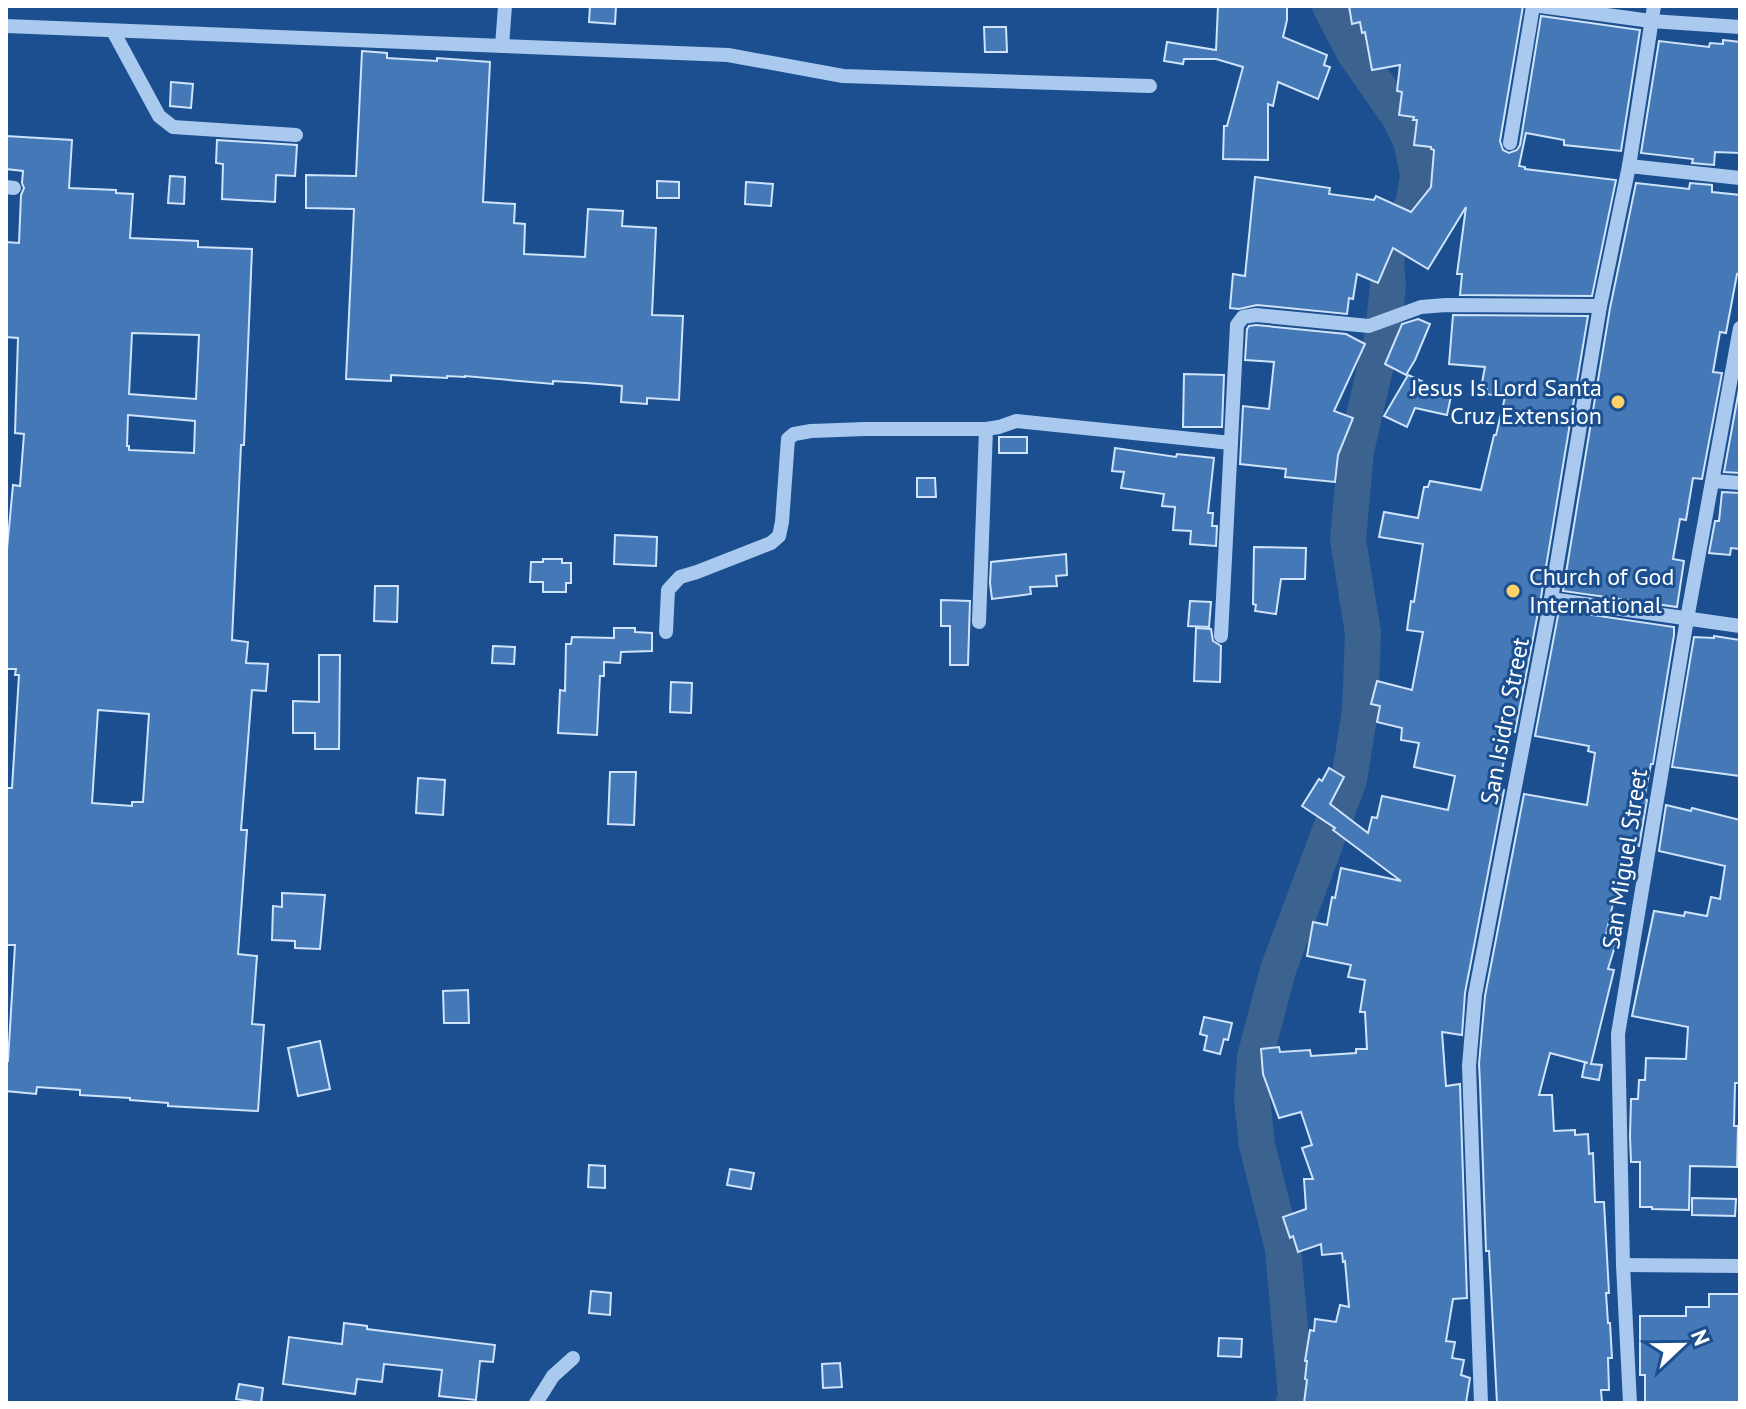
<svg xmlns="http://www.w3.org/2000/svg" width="1746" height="1409" viewBox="0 0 1746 1409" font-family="'PT Sans',sans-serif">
	<rect width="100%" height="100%" fill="#1b4f8f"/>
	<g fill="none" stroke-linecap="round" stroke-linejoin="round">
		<path stroke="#3c6290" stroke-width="36" d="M1294 1403 1296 1396 1283 1249 1257 1145 1252 1099 1255 1057 1278 970 1349 780 1360 711 1363 633 1348 540 1356 451 1383 334 1388 285 1386 266 1388 248 1413 205 1418 176 1412 144 1400 118 1354 52 1330 6"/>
	</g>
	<g fill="#4478b7" stroke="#cfe3fa" stroke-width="2" fill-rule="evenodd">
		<path d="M590 6H616L615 24 589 22Z"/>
		<path d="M1218 6H1287V20L1283 37 1327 55 1324 65 1330 67 1318 99 1278 82 1273 106 1268 104V160L1223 159 1224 126H1227L1243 67 1216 59H1184L1183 64 1164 61 1167 42 1216 50Z"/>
		<path d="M1349 6H1523L1500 141 1503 150 1509 153 1517 150 1520 145 1541 16 1640 30 1621 151 1564 145V140L1526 133 1519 166 1525 167V169L1616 180 1592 296 1460 295 1462 274H1457L1466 207 1428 269 1393 248 1378 283 1357 274 1353 299 1349 298 1347 314 1257 305 1239 309 1230 308 1233 274 1245 276 1255 177 1330 188 1329 194 1374 200 1376 196 1411 212 1431 187 1434 150 1431 149V147L1414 145 1417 120H1413L1414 117 1399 115 1402 92 1397 91 1400 65 1372 70 1365 32 1362 33 1360 22 1352 24Z"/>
		<path d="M984 27H1006L1007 52H985Z"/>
		<path d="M1723 40 1740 42V153L1715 152 1714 165 1692 163 1693 159 1641 153 1659 41 1709 47 1710 43 1723 44Z"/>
		<path d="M362 51 387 53V58L437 61V58L490 62 483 202 515 204 514 223 525 224 524 254 585 257 588 209 623 211 622 226 656 228 652 315 683 316 679 400 647 398V404L621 402 622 386 586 383 553 381V384L465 376V377L447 376V378L391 375V381L346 379 354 209 306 208V175L356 176Z"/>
		<path d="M171 82 193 84 191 108 170 106Z"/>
		<path d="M6 136 72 140 69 188 116 190V193L133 194 130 238 198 241V247L252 249 244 445H241L232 640 248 642 246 663 268 664 266 691 252 690 241 830H247L238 954 257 956 252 1024 264 1025 258 1111 168 1106V1103L130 1100V1098L80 1095V1090L37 1087 36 1094 6 1091V1061H8L15 945H6V788H12L19 675H15L16 669H6V560L13 485 20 486 24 434 15 433 18 338 6 337V242L19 243 21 195 24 188 22 183 23 171 6 169ZM132 333 199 335 196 399 129 394ZM128 415 195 421 194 453 129 450V446H127ZM98 710 149 714 143 802H132V806L92 803Z"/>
		<path d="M217 140 297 145 295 176 276 175 275 202 222 199 223 164 216 163Z"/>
		<path d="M170 176 185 177 184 204 168 203Z"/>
		<path d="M657 181 679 182V198H657Z"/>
		<path d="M746 182 773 184 771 206 745 204Z"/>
		<path d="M1636 183 1689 189 1690 183 1712 185V192L1740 195V275L1737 274 1726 333 1720 332 1713 372 1722 373 1702 479 1693 478 1686 520 1680 519 1673 559 1684 561 1677 607 1563 591 1610 308Z"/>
		<path d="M1453 315 1588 316 1541 597 1515 732 1510 731 1498 789 1504 790 1465 993 1462 1035 1442 1032 1446 1086 1460 1084 1467 1298 1453 1299 1446 1341 1455 1342 1452 1358 1464 1360 1461 1375 1470 1378 1466 1403H1304L1307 1380 1305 1379 1307 1361H1305L1310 1330 1314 1331 1315 1319 1336 1322 1340 1305 1349 1307 1345 1261 1343 1262 1342 1253 1322 1255 1321 1244 1298 1252 1293 1236 1290 1238 1283 1217 1306 1209 1304 1179H1313L1302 1148 1312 1145 1301 1112 1279 1118 1263 1074 1261 1049 1279 1047 1280 1052 1310 1050 1311 1056 1356 1053V1049H1367L1365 1012H1360L1365 980 1348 977 1351 965 1307 956 1313 922 1327 925 1332 897 1335 898 1341 868 1401 881 1333 830 1335 828 1302 806 1319 779 1322 781 1329 768 1344 777 1330 804 1368 833 1372 817 1377 818 1382 796 1448 810 1455 776 1414 767 1419 743 1401 740 1402 728 1377 722 1380 706 1371 704 1377 681 1412 690 1423 632 1407 630 1411 601 1414 602 1423 544 1379 537 1384 512 1418 518 1424 487H1428L1430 481 1481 490 1494 435H1496L1505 397 1486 394 1487 389 1481 388 1485 367 1449 364Z"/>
		<path d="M1418 319 1430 324 1415 360 1406 375 1385 364 1402 324Z"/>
		<path d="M1256 325 1346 334 1365 344 1334 411 1353 418 1338 455 1335 482 1285 477 1286 469 1240 464 1243 406 1269 409 1274 362 1245 360 1247 329 1249 326Z"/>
		<path d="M1184 374 1224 375 1222 427H1183Z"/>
		<path d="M1408 375 1426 383 1423 390 1451 396 1447 415 1415 408 1407 427 1384 416Z"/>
		<path d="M1740 384V473L1724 472Z"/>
		<rect x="999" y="437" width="28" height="16"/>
		<path d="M1115 448 1176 457 1177 454 1214 458 1208 513H1213L1212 526H1217L1216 546 1190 544 1191 531 1173 530 1175 507 1162 506 1164 494 1121 488 1124 472 1112 471Z"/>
		<path d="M917 478H935L936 497H917Z"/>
		<path d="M1722 492 1740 493V549L1731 548 1730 555 1709 553 1715 521H1719Z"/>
		<path d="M615 535 657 537 656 566 614 564Z"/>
		<path d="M1254 547 1306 548 1305 579H1281L1276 614 1255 611 1256 605 1253 604Z"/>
		<path d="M1066 554 1067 575 1056 576 1057 586 1030 587 1031 594 992 599 990 583 991 562Z"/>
		<path d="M543 559H562V563H571V583H566V592H543V582H530L531 562H543Z"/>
		<path d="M375 586H398L397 622 374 621Z"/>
		<path d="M941 600 970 601 968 665H950V626H941Z"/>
		<path d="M1190 601 1211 602 1209 627 1188 626Z"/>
		<path d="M1559 610 1674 627V635L1653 764H1651L1644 799 1647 800 1639 846 1634 845 1633 849 1626 847 1604 943 1615 946 1608 969 1614 970 1591 1064 1602 1065 1599 1080 1582 1077 1585 1062 1588 1063 1550 1053 1539 1095H1552L1554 1131 1575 1130V1135L1588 1134 1589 1154 1593 1153 1595 1202H1604L1609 1293H1606L1608 1323H1610L1612 1358H1608L1609 1390H1601L1602 1403H1497L1489 1251H1486L1480 1083 1479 1064 1485 996 1524 794 1587 805 1595 753 1588 751 1589 746 1535 736Z"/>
		<path d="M614 628H635V632L652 633V651L621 652 620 663 604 662V676H600L597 735 558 733 560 690 565 691 566 644H571L572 637 614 638Z"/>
		<path d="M1196 628 1211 629 1213 641 1221 646 1220 682 1194 681Z"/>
		<path d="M1714 636 1740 640V776L1672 767 1694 637 1714 638Z"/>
		<path d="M493 646 515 647 514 664 492 663Z"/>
		<path d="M319 655H340L339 749H315V733H293V701L319 702Z"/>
		<path d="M671 682 692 683 691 713 670 712Z"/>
		<path d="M610 772H636L634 825 608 824Z"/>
		<path d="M418 778 445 780 443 815 416 813Z"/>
		<path d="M1666 805 1691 811 1692 808 1740 820V1083H1735L1734 1126H1738L1737 1167 1690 1166 1689 1210 1652 1209V1207H1640V1162H1631L1630 1136 1631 1099H1638L1639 1080H1645L1646 1058 1686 1059 1688 1027 1632 1016 1654 911 1684 916 1685 912 1707 916 1711 897 1720 899 1725 866 1659 851Z"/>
		<path d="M282 893 325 895 320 949 295 948V941L272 940 273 906 282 907Z"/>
		<path d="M468 990 469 1023H444L443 991Z"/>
		<path d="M1204 1017 1232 1023 1228 1040 1224 1039 1220 1054 1204 1050 1207 1036 1200 1034Z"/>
		<path d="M320 1041 330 1089 298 1096 288 1048Z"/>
		<path d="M589 1165 605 1166V1188L588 1187Z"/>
		<path d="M730 1169 754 1173 751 1189 727 1185Z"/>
		<path d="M1692 1198 1736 1199 1735 1216 1692 1215Z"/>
		<path d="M591 1291 611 1293 610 1315 589 1313Z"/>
		<path d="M1709 1294H1740V1403H1645V1375H1640V1316H1686V1307H1709Z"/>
		<path d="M344 1323 367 1326V1329L495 1345 493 1362 480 1361 476 1400 439 1396 442 1370 384 1364 382 1382 357 1379 355 1394 283 1384 289 1337 342 1344Z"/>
		<path d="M1219 1338 1242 1339 1241 1357 1218 1356Z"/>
		<path d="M840 1363 842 1387 823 1388 822 1364Z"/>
		<path d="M239 1384 263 1388 261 1403 236 1399Z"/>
	</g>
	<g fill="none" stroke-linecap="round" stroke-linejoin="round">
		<g stroke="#a9c9ee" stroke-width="14">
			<path d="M1540 6 1651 21 1740 27"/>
			<path d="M6 26 728 55 843 76 1150 86"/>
			<path d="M113 31 159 116 173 127 296 135"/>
			<path d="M502 46 505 6"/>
			<path d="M1510 143 1533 6"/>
			<path d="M1629 166 1740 178"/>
			<path d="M6 187 14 188"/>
			<path d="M1713 481 1740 483"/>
			<path d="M1551 599 1740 626"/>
			<path d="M979 622 986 429 999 427 1016 421 1231 443"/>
			<path d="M666 632 668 590 680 577 697 572 771 543 779 536 782 522 788 439 794 434 811 431 865 429H986"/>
			<path d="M1221 636 1237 325 1243 317 1256 315 1369 326 1421 307 1446 305 1600 306"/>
			<path d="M1623 1265 1740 1266"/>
			<path d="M536 1403 553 1376 573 1358"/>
			<path d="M1481 1403 1469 1066 1475 995 1551 599 1600 306 1629 166 1654 6"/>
			<path d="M1630 1403 1623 1265 1618 1034 1687 619 1740 328"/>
		</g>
	</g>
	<g fill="#ffd166" stroke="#1b4f8f" stroke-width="3">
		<circle cx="1618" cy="402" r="8"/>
		<circle cx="1513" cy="591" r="8"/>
	</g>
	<g text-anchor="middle" stroke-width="6" stroke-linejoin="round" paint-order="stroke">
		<g font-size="24" fill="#fff" stroke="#1b4f8f" text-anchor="end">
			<text x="1602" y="396">Jesus Is Lord Santa<tspan x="1602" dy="28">Cruz Extension</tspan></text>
			<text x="1529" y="585" text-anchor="start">Church of God<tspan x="1529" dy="28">International</tspan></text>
		</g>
		<g font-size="24" fill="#fff" stroke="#1b4f8f">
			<text transform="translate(1505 721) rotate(-79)" y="8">San Isidro Street</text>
			<text transform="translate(1625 859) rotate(-81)" y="8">San Miguel Street</text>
		</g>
	</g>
	<rect width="1746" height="1409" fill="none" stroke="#ffffff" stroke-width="16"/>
	<g transform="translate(1682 1345) rotate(68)" stroke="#1b4f8f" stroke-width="6" paint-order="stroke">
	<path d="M0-6L14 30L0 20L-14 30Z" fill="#ffffff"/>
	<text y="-12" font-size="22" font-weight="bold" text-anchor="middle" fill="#ffffff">N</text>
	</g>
</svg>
